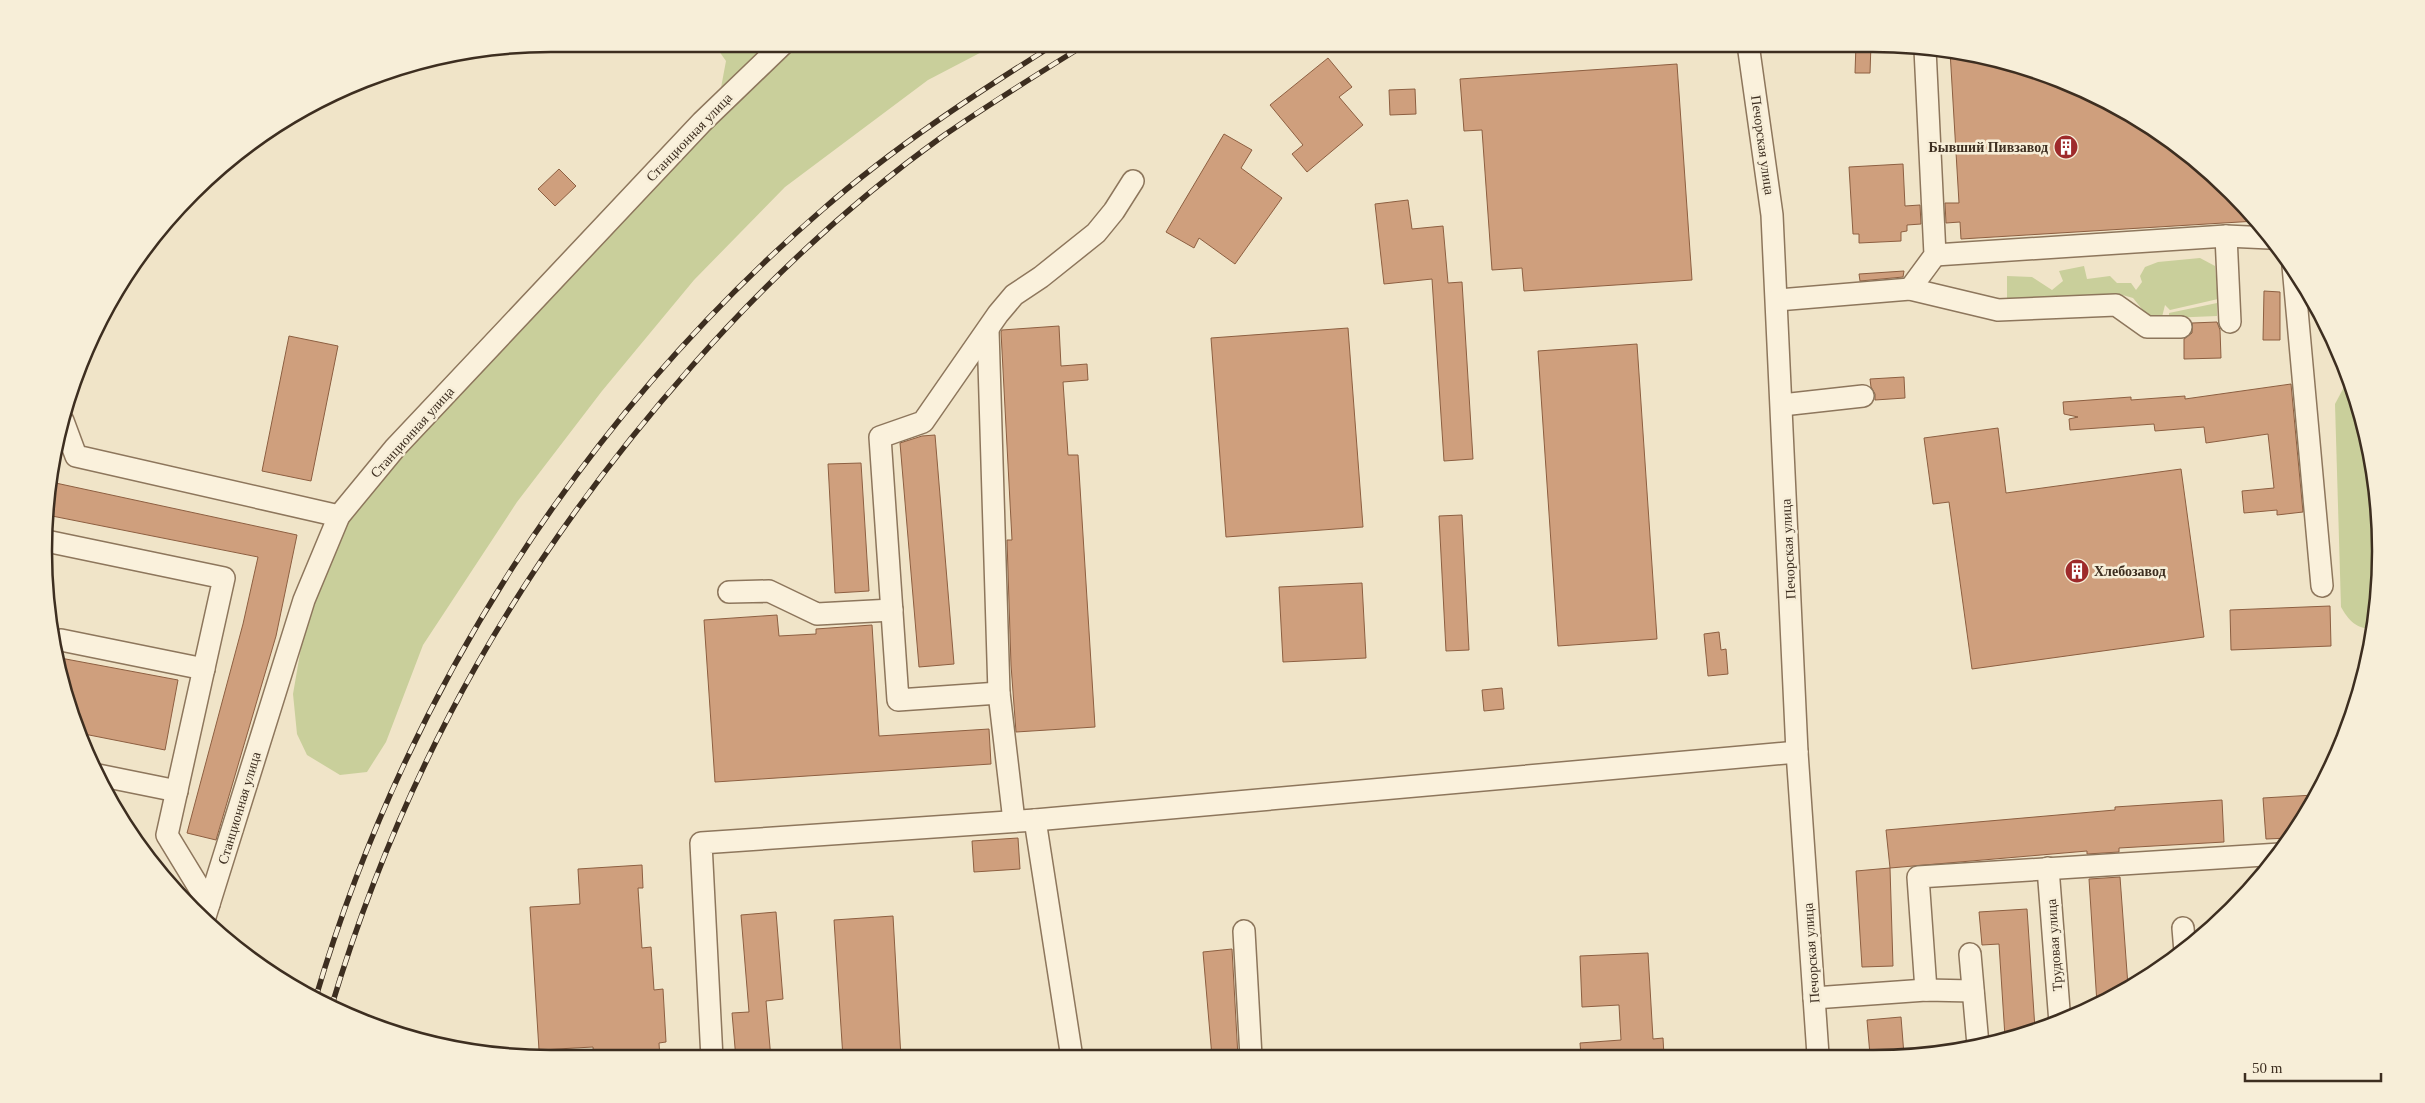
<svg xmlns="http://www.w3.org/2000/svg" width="2425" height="1103" viewBox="0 0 2425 1103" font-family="Georgia,serif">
	<rect width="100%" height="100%" fill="#f0e4c8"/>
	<g fill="#c9cf9b">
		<path d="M714 44H997L928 80 785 187 694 280 602 391 517 502 423 645 386 742 367 772 340 775 307 755 297 734 293 694 312 584 351 518 430 423 717 109 726 61Z"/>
		<path d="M2200 258 2215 266 2218 299 2170 310 2165 305 2162 317 2150 319 2133 298 2119 294 2007 301V276L2032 277 2052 290 2063 281 2059 271 2084 266 2087 279 2110 276 2117 283H2131L2136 290 2142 282 2140 276 2145 267 2158 262Z"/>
		<path d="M2217 303V316L2169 318V313Z"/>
		<path d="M2351 383 2371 452 2381 551 2374 629C2356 629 2349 621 2341 607L2335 404 2344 387Z"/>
	</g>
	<g fill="#cf9f7d" stroke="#8d5f41">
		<path d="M1856 44H1871L1870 73H1855Z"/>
		<path d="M1950 51 1972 53 2068 82 2155 129 2232 192 2256 221 1961 239 1960 222 1946 223 1945 203H1959Z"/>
		<path d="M1328 58 1352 87 1339 97 1363 125 1307 172 1292 154 1303 145 1270 105Z"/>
		<path d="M1677 64 1692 280 1524 291 1522 268 1492 270 1482 130 1464 131 1460 79Z"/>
		<path d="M1415 89 1416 114 1390 115 1389 90Z"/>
		<path d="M1224 134 1252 150 1241 168 1282 198 1235 264 1199 238 1194 248 1166 232Z"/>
		<path d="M1903 164 1905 206 1920 205 1921 224 1907 225V231L1901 232V241L1859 243V234H1853L1849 167Z"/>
		<path d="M559 169 576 186 555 206 538 189Z"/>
		<path d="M1408 200 1412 229 1443 226 1448 283 1462 282 1473 459 1444 461 1432 279 1384 284 1375 204Z"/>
		<path d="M1904 271 1903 277 1860 281 1859 274Z"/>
		<path d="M2264 291 2280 292V340H2263Z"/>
		<path d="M2217 322 2220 330 2221 358 2184 359V339L2192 333V323Z"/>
		<path d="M1059 326 1061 366 1087 364 1088 380 1063 382 1068 455H1078L1095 727 1016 732 1011 665 1007 540H1012L1001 332 1002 330Z"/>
		<path d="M1348 328 1363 527 1226 537 1211 338Z"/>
		<path d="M289 336 338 346 311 481 262 471Z"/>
		<path d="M1637 344 1657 639 1558 646 1538 351Z"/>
		<path d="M1904 377 1905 398 1875 400V394L1871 387 1870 379Z"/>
		<path d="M2291 384 2303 512 2277 515V510L2244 513 2242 491 2274 488 2268 434 2206 443 2204 427 2155 431 2154 424 2070 430 2069 419 2078 417 2064 414 2063 402 2131 397V400L2185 396V399Z"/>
		<path d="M1998 428 2006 493 2181 469 2204 637 1972 669 1949 502 1933 504 1924 438Z"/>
		<path d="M935 435 954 664 919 667 900 443 922 436Z"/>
		<path d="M861 463 869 591 835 593 828 464Z"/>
		<path d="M51 482 297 535 276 636 216 840 187 833 243 624 258 557 47 515Z"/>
		<path d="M1462 515 1469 650 1446 651 1439 516Z"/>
		<path d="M1362 583 1366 658 1283 662 1279 587Z"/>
		<path d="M2330 606 2331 646 2231 650 2230 610Z"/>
		<path d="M777 615 779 636 816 634V629L872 625 879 736 989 729 991 764 715 782 704 620Z"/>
		<path d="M1719 632 1721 650 1726 649 1728 674 1708 676 1704 634Z"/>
		<path d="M55 657 178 680 165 750 79 733 71 715Z"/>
		<path d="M1502 688 1504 709 1484 711 1482 690Z"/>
		<path d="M2314 795 2290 838 2266 839 2263 798Z"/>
		<path d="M2222 800 2224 842 2119 848V852L2087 854V851L1890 868 1886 830 2115 810V807Z"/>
		<path d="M1018 838 1020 869 974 872 972 841Z"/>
		<path d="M642 865 643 888H638L642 948 651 947 654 990 663 989 666 1042 659 1043 660 1059H594L593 1047 539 1050 530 907 580 904 578 869Z"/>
		<path d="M1890 868 1893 966 1862 967 1856 871Z"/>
		<path d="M2120 877 2128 986 2097 1004 2089 879Z"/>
		<path d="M2027 909 2035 1029 2005 1037 1999 944 1982 945 1979 912Z"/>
		<path d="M776 912 783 999 766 1001 771 1059H736L732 1013 749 1012 741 915Z"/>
		<path d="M893 916 901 1058H843L834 920Z"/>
		<path d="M1232 949 1238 1057H1212L1203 952Z"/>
		<path d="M1648 953 1653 1039 1663 1038 1664 1056H1581L1580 1043 1621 1040 1619 1005 1582 1007 1580 956Z"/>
		<path d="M1901 1017 1904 1055H1870L1867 1020Z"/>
	</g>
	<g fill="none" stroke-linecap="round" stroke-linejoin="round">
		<defs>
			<g id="minor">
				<path d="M1748 44 1772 215 1797 752 1818 1055"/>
				<path d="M2226 236 2230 322"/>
				<path d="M1935 255 2226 236 2270 238"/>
				<path d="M2293 266 2322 586"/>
				<path d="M1910 289 1935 255 1925 49"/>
				<path d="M1777 300 1910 289 1998 310 2116 305 2147 327H2181"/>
				<path d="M988 330 999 693 1014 821"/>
				<path d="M1782 405 1863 396"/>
				<path d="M63 421 76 456 339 516"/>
				<path d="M51 542 224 578 167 835 209 904"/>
				<path d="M729 592 769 591 817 614 892 610"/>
				<path d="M61 640 204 669"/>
				<path d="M999 693 898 700 880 437 923 422 998 314 1014 295 1041 277 1096 233 1114 211 1133 181"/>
				<path d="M98 775 177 791"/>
				<path d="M1035 820 1072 1058"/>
				<path d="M2048 868 2060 1023"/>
				<path d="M204 920 304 600 339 516 395 448 702 122 783 44"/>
				<path d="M2183 928 2185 952"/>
				<path d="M1244 931 1251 1057"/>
				<path d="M1970 954 1978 1045"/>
				<path d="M1926 990 1918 877 2280 854"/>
				<path d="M1814 998 1926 990 1973 991"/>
				<path d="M712 1059 701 843 1035 820 1797 752"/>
			</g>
		</defs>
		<use href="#minor" stroke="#8d765c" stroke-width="24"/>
		<use href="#minor" stroke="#faf1dc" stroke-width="21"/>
		<defs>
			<g id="rail">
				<path d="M315 1000C405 694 581 419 822 210 894 147 975 94 1055 44"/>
				<path d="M331 1008C405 762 523 557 692 366 767 281 851 202 943 136 989 104 1038 74 1086 44"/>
			</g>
		</defs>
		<use href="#rail" stroke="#3d2e20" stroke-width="5.5"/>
		<use href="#rail" stroke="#f7eed8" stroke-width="4" stroke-dasharray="11" stroke-linecap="butt"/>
	</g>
	<defs>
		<symbol id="building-disc" viewBox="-11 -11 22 22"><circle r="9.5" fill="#9e2a2b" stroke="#f7eed8"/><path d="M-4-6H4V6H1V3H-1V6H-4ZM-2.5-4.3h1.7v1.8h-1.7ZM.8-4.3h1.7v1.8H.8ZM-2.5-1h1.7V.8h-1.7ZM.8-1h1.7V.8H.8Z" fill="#fff"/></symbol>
	</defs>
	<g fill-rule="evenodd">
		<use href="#building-disc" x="2052" y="133" width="28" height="28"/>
		<use href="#building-disc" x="2063" y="557" width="28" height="28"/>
	</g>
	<g text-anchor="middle" stroke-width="5" stroke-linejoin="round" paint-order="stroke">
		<g font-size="14" fill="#3d2e20" stroke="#f7eed8">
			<text transform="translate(689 137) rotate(-46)" y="5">Станционная улица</text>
			<text transform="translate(1763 145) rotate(82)" y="5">Печорская улица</text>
			<text transform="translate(412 432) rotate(-48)" y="5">Станционная улица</text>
			<text transform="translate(1788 549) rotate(-93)" y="5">Печорская улица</text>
			<text transform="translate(239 808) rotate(-73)" y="5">Станционная улица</text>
			<text transform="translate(2054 945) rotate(-94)" y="5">Трудовая улица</text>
			<text transform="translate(1811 953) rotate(-94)" y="5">Печорская улица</text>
		</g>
		<g font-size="14" font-weight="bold" fill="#3d2e20" stroke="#f7eed8" text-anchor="end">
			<text x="2048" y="152">Бывший Пивзавод</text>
			<text x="2094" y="576" text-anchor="start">Хлебозавод</text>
		</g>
	</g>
	<path d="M0 0H2425V1103H0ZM551 52H1873A499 499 0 0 1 2372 551V551A499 499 0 0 1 1873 1050H551A499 499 0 0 1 52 551V551A499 499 0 0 1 551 52Z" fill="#f7eed8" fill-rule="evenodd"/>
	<path fill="none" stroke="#3d2e20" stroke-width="2.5" d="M551 52H1873A499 499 0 0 1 2372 551V551A499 499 0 0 1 1873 1050H551A499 499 0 0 1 52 551V551A499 499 0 0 1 551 52Z"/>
	<path d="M2245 1073v8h136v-8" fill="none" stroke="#3d2e20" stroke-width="2.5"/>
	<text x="2252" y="1073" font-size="15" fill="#3d2e20" stroke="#f7eed8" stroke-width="4" paint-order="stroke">50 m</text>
</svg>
